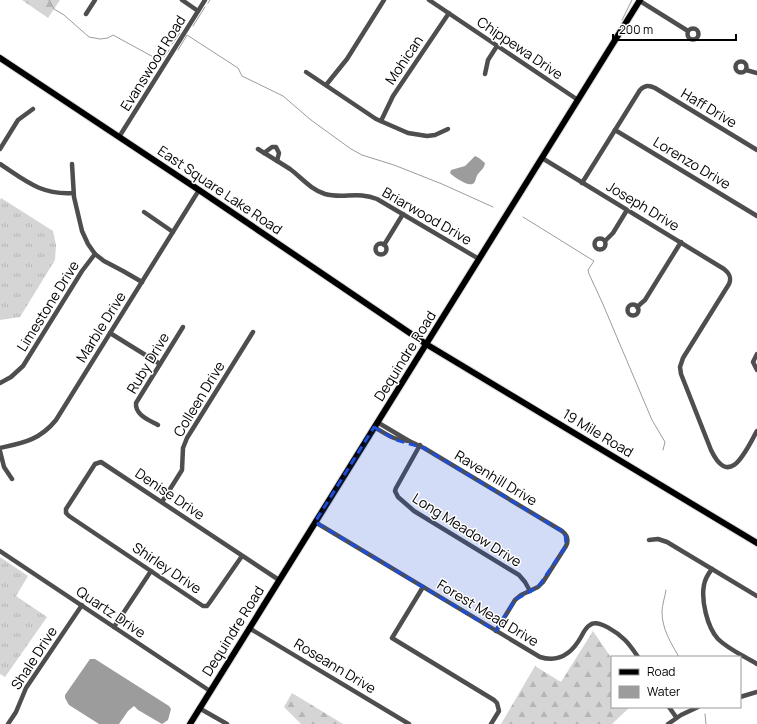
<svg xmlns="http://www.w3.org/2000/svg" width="757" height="724" viewBox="0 0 757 724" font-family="Manrope,sans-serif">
	<defs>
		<pattern id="grass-tufts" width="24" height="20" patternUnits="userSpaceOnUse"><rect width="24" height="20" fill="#d5d5d5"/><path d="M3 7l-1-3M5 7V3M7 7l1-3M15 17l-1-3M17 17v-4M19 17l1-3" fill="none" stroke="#b5b5b5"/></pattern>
		<pattern id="forest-firs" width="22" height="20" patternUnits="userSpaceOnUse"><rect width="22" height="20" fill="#d5d5d5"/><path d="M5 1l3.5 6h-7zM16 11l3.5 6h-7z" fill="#b5b5b5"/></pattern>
	</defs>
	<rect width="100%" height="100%" fill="#fff"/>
	<g fill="url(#grass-tufts)">
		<path d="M1 198 53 231 56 245 55 260 20 317 0 320V200Z"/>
		<path d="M0 557 28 576 16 596 47 617 5 677 0 674Z"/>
	</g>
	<g fill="url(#forest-firs)">
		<path d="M22 0H60L48 18Z"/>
		<path d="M593 631 612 659V707H630L612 724H501L535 666 561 682Z"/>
		<path d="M292 693 343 724H301L284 707Z"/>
	</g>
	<g fill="#9c9c9c">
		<path d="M475 156 479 158 485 163C484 169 481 170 478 174 476 176 476 181 474 183 469 188 454 177 450 173L451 170 465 166Z"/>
		<path d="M90 659H95L169 706 171 709 168 720 162 724 138 710 134 706 128 711 119 724H99L69 705 65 698V695Z"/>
	</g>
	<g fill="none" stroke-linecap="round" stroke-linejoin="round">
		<g stroke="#9c9c9c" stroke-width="1">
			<path d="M49 0 54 9 64 15 89 37 100 39 108 38 113 35 157 59"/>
			<path d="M208 3 210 0"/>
			<path d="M622 20 632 0"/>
			<path d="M193 26 205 7"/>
			<path d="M172 44 180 33"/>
			<path d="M178 50 187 35 238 68 242 76 283 96 311 120 351 149 362 155 394 165 442 184 493 207"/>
			<path d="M164 57 169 50"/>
			<path d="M523 217 594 261 588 270 589 274 602 302 652 420 665 442 663 450"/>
			<path d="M666 590C665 597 662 605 662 612 662 629 671 643 679 657"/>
			<path d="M705 714 706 724"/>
		</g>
		<defs>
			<g id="major">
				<path d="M0 58 199 190 426 344 757 543"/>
				<path d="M190 724 640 0"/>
			</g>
		</defs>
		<use href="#major" stroke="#dbdbdb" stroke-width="8"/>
		<g stroke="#4e4e4e" stroke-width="4.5">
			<path d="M182 0 198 11"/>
			<path d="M429 0 578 100"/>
			<path d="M640 1 688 31"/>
			<path d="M86 14 95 0"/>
			<circle cx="693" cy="34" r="5.5"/>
			<circle cx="741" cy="67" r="5.5"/>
			<path d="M746 70 757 73"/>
			<path d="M306 72 376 119 408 133 427 136 435 135 448 129"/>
			<path d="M485 74 488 60 497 46"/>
			<path d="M326 85 347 59 384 0"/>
			<path d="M381 121 393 96 449 13"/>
			<path d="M615 130 757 216"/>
			<path d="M119 137 205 0"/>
			<path d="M0 149 18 120 33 109"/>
			<path d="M258 149C269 156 279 162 290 169 302 178 310 189 325 194 343 199 358 191 377 199L479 259"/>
			<path d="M264 153 272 147H276L279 153 277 161"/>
			<path d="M542 158 724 269C729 273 732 277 729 284L683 358 680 367 681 374 711 450C730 490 746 450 757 431"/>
			<path d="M0 164C26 181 41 195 73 193"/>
			<path d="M72 164 74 197 82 231 88 244 95 254 104 261 123 271 142 282"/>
			<path d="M582 183 640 90C645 85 649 85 655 88L757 150"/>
			<path d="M144 212 173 232"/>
			<circle cx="600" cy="244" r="5.5"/>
			<path d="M605 241 613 233 627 210"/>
			<circle cx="381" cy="249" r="5.5"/>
			<path d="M384 245 403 214"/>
			<circle cx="633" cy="310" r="5.5"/>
			<path d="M637 307 645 300 681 242"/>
			<path d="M110 333 160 364"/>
			<path d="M757 354 753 362 757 370"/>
			<path d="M0 383 11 377 23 366 82 271 95 254"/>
			<path d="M377 422 409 441 424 448 562 531C567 535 569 540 566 546L543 582 538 587 521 595 515 600 496 631"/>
			<path d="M158 425C149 420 135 415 136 403L183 327"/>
			<path d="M374 427C386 434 395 441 409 441"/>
			<path d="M420 445 396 488 395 491 398 497 414 511 519 575 525 582 530 591"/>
			<path d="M0 448C23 443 40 440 56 420L199 190"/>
			<path d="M0 451 4 467 12 479"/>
			<path d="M162 502 182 470 183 448 187 438 253 332"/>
			<path d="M315 522 540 657C559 663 572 653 581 637 583 633 586 627 590 625 598 618 619 634 625 640 630 645 634 651 638 657"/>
			<path d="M649 540 658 539 667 542 757 596"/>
			<path d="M0 551 210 691"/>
			<path d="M242 556 210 602 207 606H203L69 516 66 513V509L95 464 101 462 279 580"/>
			<path d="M712 569C708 574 705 579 704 585 701 600 707 627 718 639 728 649 744 656 757 664"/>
			<path d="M423 587 392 638 494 700 497 703 499 711 491 724"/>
			<path d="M114 627 151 571"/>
			<path d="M249 628 409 724"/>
			<path d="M740 697 757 692"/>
			<path d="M669 707 676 717"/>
			<path d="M199 708 227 724"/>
			<path d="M8 724 16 712 26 688 82 605"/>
			<path d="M668 724 681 715 698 707"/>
		</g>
		<use href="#major" stroke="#000" stroke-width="6"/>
	</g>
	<path fill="#1d4ed8" fill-opacity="0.2" stroke="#1d4ed8" stroke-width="3" stroke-dasharray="8 5" stroke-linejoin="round" d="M374 427 396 440 424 448 565 533 566 546 538 587 515 600 496 631 315 522Z"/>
	<g text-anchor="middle" stroke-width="3" stroke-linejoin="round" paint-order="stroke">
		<g font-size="14" fill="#000" stroke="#fff">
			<text transform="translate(520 48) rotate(34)" y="5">Chippewa Drive</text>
			<text transform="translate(404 60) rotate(-56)" y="5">Mohican</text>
			<text transform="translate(153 63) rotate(-58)" y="5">Evanswood Road</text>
			<text transform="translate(709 108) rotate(31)" y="5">Haff Drive</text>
			<text transform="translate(692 163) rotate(31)" y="5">Lorenzo Drive</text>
			<text transform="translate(220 190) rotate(34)" y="5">East Square Lake Road</text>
			<text transform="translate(643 206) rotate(31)" y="5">Joseph Drive</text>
			<text transform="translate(427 216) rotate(30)" y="5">Briarwood Drive</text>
			<text transform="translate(48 306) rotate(-58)" y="5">Limestone Drive</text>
			<text transform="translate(101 327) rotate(-58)" y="5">Marble Drive</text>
			<text transform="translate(405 356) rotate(-58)" y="5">Dequindre Road</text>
			<text transform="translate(148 363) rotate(-59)" y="5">Ruby Drive</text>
			<text transform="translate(199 399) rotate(-59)" y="5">Colleen Drive</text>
			<text transform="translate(598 433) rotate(31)" y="5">19 Mile Road</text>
			<text transform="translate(496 478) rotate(31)" y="5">Ravenhill Drive</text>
			<text transform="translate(170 494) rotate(34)" y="5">Denise Drive</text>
			<text transform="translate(467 530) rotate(32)" y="5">Long Meadow Drive</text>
			<text transform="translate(167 568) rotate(34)" y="5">Shirley Drive</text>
			<text transform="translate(111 612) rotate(34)" y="5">Quartz Drive</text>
			<text transform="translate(488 613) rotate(31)" y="5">Forest Mead Drive</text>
			<text transform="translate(233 631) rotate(-58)" y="5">Dequindre Road</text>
			<text transform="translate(34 658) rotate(-57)" y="5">Shale Drive</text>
			<text transform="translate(335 666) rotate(31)" y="5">Roseann Drive</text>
		</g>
	</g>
	<rect x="611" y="656" width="130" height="52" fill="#ffffff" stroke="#999999"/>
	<rect x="619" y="669" width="20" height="6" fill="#000000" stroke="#999999"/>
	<text x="647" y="676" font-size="12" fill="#000000">Road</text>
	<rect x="619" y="686" width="20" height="12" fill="#9c9c9c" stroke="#999999"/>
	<text x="647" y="696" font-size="12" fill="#000000">Water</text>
	<path d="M613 34v6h123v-6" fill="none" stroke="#000000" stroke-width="2"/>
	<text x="619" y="34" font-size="12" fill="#000000" stroke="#ffffff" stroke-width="3" paint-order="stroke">200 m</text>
</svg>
